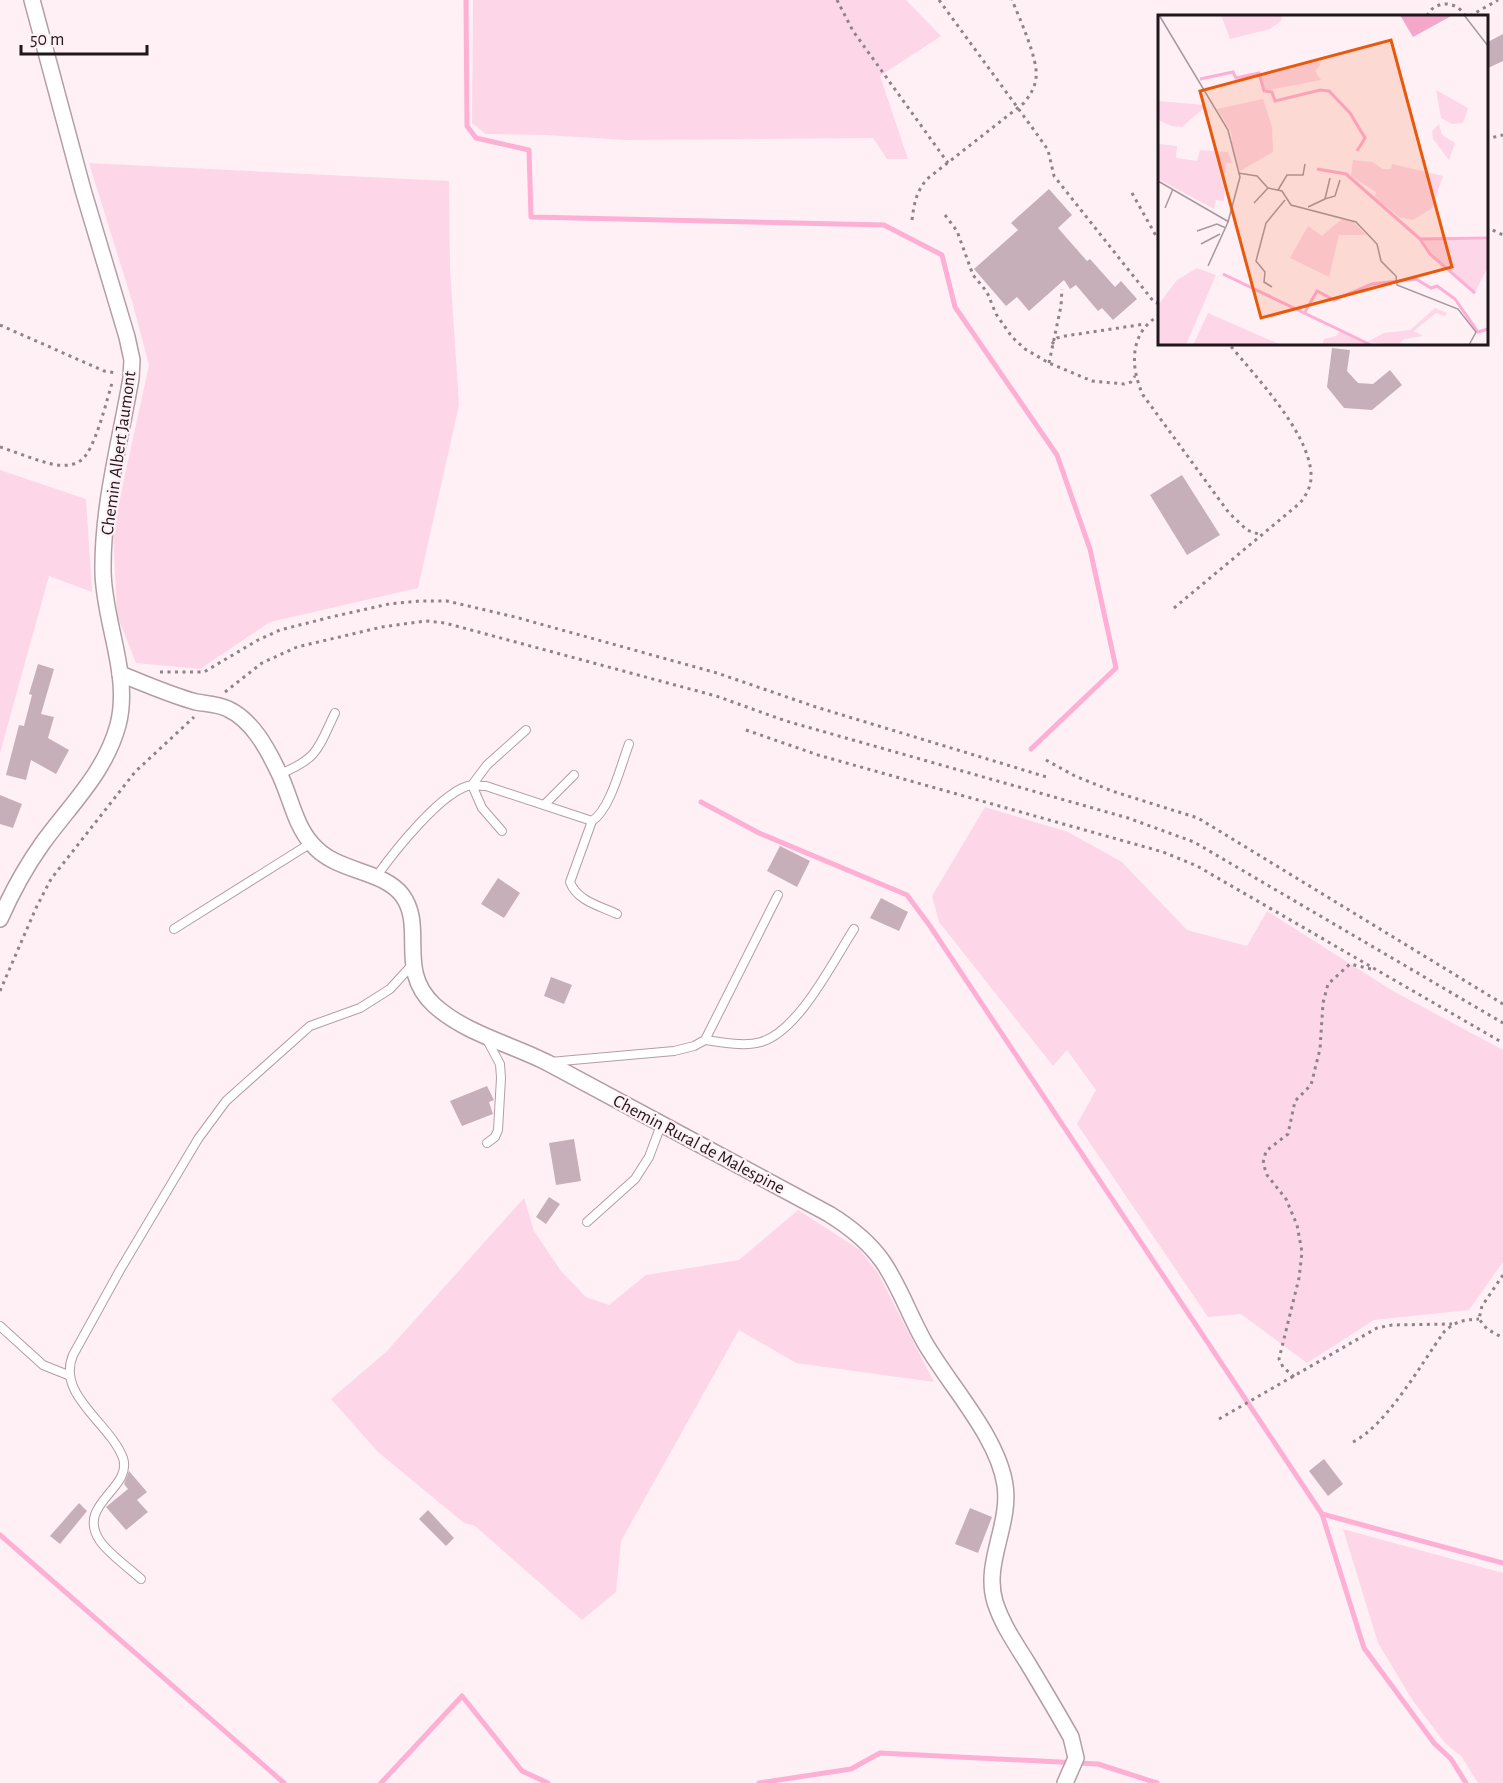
<svg xmlns="http://www.w3.org/2000/svg" width="1503" height="1783" viewBox="0 0 1503 1783" font-family="'Alegreya Sans',sans-serif">
	<rect width="100%" height="100%" fill="#fff0f6"/>
	<g fill="#fdd7e8">
		<path d="M473 0H906L941 36 880 76 908 159H887L873 138 626 140 545 135 486 134 472 123Z"/>
		<path d="M89 163 449 181 450 267 459 405 418 588 270 622 200 669 136 663 117 615 113 530 149 365 132 301Z"/>
		<path d="M0 470 86 499 92 592 49 576 0 753Z"/>
		<path d="M985 807 1068 832 1122 862 1187 930 1247 946 1267 911 1393 991 1503 1050V1262L1469 1310 1374 1320 1307 1363 1241 1314 1208 1317 1077 1124 1096 1090 1067 1050 1053 1066 939 922 932 896Z"/>
		<path d="M524 1198 534 1231 561 1271 586 1297 609 1305 646 1275 739 1260 798 1210 860 1250 878 1273 934 1382 796 1363 739 1330 621 1541 616 1592 582 1620 475 1526 464 1523 378 1452 331 1399 386 1352Z"/>
		<path d="M1343 1529 1503 1573V1783H1478L1462 1757 1445 1743 1413 1701 1378 1643Z"/>
	</g>
	<g fill="none" stroke-linecap="round" stroke-linejoin="round">
		<g stroke="#feafd4" stroke-width="5">
			<path d="M466 0 467 126 476 138 529 150 531 217 884 225 942 255 955 307 1057 455 1090 549 1116 668 1031 749"/>
			<path d="M701 802 759 833 907 895 930 926 1322 1514 1503 1563"/>
			<path d="M1322 1514 1364 1648 1434 1743 1451 1759 1466 1783"/>
			<path d="M0 1535 284 1783"/>
			<path d="M381 1783 462 1696 522 1771 548 1783"/>
			<path d="M759 1783 851 1769 880 1753 1098 1764 1157 1783"/>
		</g>
	</g>
	<g fill="#c6afb9">
		<path d="M1503 34V61L1486 69V43Z"/>
		<path d="M1049 189 1072 215 1058 228 1087 261 1090 259 1115 287 1121 281 1137 299 1113 320 1102 308 1098 311 1076 285 1070 289 1064 280 1029 311 1017 297 1006 306 974 269 1018 230 1011 223Z"/>
		<path d="M1332 348 1350 350 1347 371 1358 383 1373 384 1390 370 1402 385 1372 410 1344 408 1327 387Z"/>
		<path d="M1182 475 1220 535 1187 555 1150 495Z"/>
		<path d="M38 664 54 669 41 714 54 717 48 738 69 750 56 774 31 760 26 780 6 775 19 725 24 726 32 695 29 694Z"/>
		<path d="M0 795 22 804 13 828 0 824Z"/>
		<path d="M780 846 810 861 797 887 767 871Z"/>
		<path d="M498 878 520 893 504 918 481 904Z"/>
		<path d="M881 898 908 912 899 931 870 918Z"/>
		<path d="M551 977 572 985 564 1004 544 996Z"/>
		<path d="M487 1086 494 1100 489 1102 493 1114 462 1126 450 1101Z"/>
		<path d="M574 1139 581 1181 556 1185 549 1143Z"/>
		<path d="M549 1197 560 1204 546 1224 536 1217Z"/>
		<path d="M1324 1459 1343 1484 1328 1496 1309 1471Z"/>
		<path d="M129 1471 147 1492 137 1500 148 1512 126 1530 106 1507 128 1489 124 1484Z"/>
		<path d="M79 1503 87 1511 60 1544 50 1536Z"/>
		<path d="M970 1508 992 1517 978 1553 955 1544Z"/>
		<path d="M428 1510 454 1538 446 1546 419 1519Z"/>
	</g>
	<g fill="none" stroke-linecap="round" stroke-linejoin="round">
		<defs>
			<g id="lane">
				<path d="M280 774C319 758 318 748 335 713"/>
				<path d="M544 805 574 775"/>
				<path d="M592 821 570 882C577 901 600 906 617 914"/>
				<path d="M502 831 482 808 472 785 487 765 526 730"/>
				<path d="M376 877C393 853 443 789 472 785 476 785 481 786 486 786L592 821C610 810 621 765 629 744"/>
				<path d="M778 895 705 1040C722 1042 744 1047 761 1042 799 1031 833 961 854 929"/>
				<path d="M174 929 311 843"/>
				<path d="M486 1038 500 1064 501 1078 498 1130 495 1137 487 1143"/>
				<path d="M550 1062 674 1051 694 1046 705 1040"/>
				<path d="M587 1222 635 1179 649 1157 661 1125"/>
				<path d="M0 1326 43 1365 68 1375"/>
				<path d="M141 1579C129 1568 109 1554 100 1541 75 1504 133 1489 123 1458 110 1423 56 1395 73 1355L120 1270 198 1139 226 1101 310 1026 360 1008 390 989 412 965"/>
			</g>
			<g id="street">
				<path d="M120 674C144 683 170 695 196 702 207 704 218 704 228 709 252 720 267 748 278 771 290 794 294 824 312 844 336 873 382 869 402 895 426 927 396 970 434 1005 466 1034 511 1044 548 1063 642 1113 735 1164 829 1214 850 1227 869 1242 883 1262 900 1287 910 1317 925 1343 950 1386 998 1437 1005 1485 1011 1525 983 1563 995 1602 1002 1624 1015 1643 1027 1662 1042 1687 1057 1712 1071 1737L1076 1758 1065 1783"/>
				<path d="M0 919C12 892 25 868 42 844 70 805 105 773 118 725 131 675 104 623 103 572 102 507 120 442 131 378L132 360 127 337 83 190 32 0"/>
			</g>
		</defs>
		<use href="#lane" stroke="#b39da6" stroke-width="10"/>
		<use href="#street" stroke="#b39da6" stroke-width="18"/>
		<g stroke="#8e8388" stroke-width="3" stroke-dasharray="3 4.5" stroke-linecap="butt">
			<path d="M837 0 853 31 948 163"/>
			<path d="M939 0 1039 137 1048 150 1054 176 1154 302 1160 304"/>
			<path d="M1427 16C1434 0 1457 0 1465 16"/>
			<path d="M1470 16 1498 0"/>
			<path d="M1486 139 1503 135"/>
			<path d="M1132 193 1160 243"/>
			<path d="M945 215 957 231 973 275 987 292 996 314 1012 337 1025 349 1049 363 1092 381 1124 384 1131 382 1135 376"/>
			<path d="M912 220C914 204 916 192 927 179L1024 103C1030 95 1035 88 1036 78 1039 61 1019 17 1012 0"/>
			<path d="M1486 227 1503 235"/>
			<path d="M1160 315C1129 332 1130 367 1143 395L1229 513 1247 530 1261 535"/>
			<path d="M0 325 104 371 117 373"/>
			<path d="M1052 344 1057 338 1065 336 1145 324"/>
			<path d="M1049 363 1061 306 1062 289"/>
			<path d="M0 447C16 452 32 459 48 463 58 466 71 467 80 461 95 452 107 398 113 380"/>
			<path d="M1174 608 1300 503C1307 494 1312 485 1311 473 1308 431 1255 376 1229 344"/>
			<path d="M160 672H204L258 640 280 630 331 617 389 604 420 601H447L515 617 717 673 816 707 1050 778"/>
			<path d="M225 692 262 663 297 647 382 627 426 621 445 623 716 696 786 721 1128 818 1194 842 1503 1023"/>
			<path d="M746 730 818 755 1163 852 1197 866 1503 1043"/>
			<path d="M1046 760 1075 776 1112 791 1198 818 1503 1004"/>
			<path d="M0 991 36 908 51 879 135 772 194 717"/>
			<path d="M1503 1275 1482 1306 1479 1319 1487 1329 1503 1338"/>
			<path d="M1294 1377 1283 1367 1279 1359 1299 1278 1302 1252 1297 1225 1286 1199 1267 1175 1263 1163 1266 1151 1288 1134 1295 1101 1311 1085 1320 1049 1323 1003 1328 984 1350 964 1371 969"/>
			<path d="M1219 1419 1377 1328 1392 1325 1452 1324"/>
			<path d="M1353 1442C1387 1425 1421 1364 1444 1332 1455 1321 1464 1320 1479 1319"/>
		</g>
		<use href="#lane" stroke="#fff" stroke-width="8"/>
		<use href="#street" stroke="#fff" stroke-width="15"/>
	</g>
	<g text-anchor="middle" stroke-width="4.5" stroke-linejoin="round" paint-order="stroke">
		<g font-size="18" fill="#1f171b" stroke="#fff0f6">
			<text transform="translate(118 453) rotate(-82)" y="6">Chemin Albert Jaumont</text>
			<text transform="translate(699 1144) rotate(28)" y="6">Chemin Rural de Malespine</text>
		</g>
	</g>
	<g transform="translate(1158 15)">
		<rect width="330" height="330" fill="#fff0f6"/>
		<path d="M63 0H124L123 6 112 14 72 24ZM157 45 163 49 157 56 163 65 106 76 102 58ZM278 75 310 93 305 108 294 109 283 103ZM105 84 114 112 115 137 82 156 75 140 73 117 59 94ZM0 86 47 90V92L24 112 13 111 0 105ZM281 109 284 120 297 128 291 145 275 124 274 116ZM0 111 1 129 19 131 18 143 39 146 42 135 70 137 74 148H68L66 186 58 185 56 194 0 164ZM195 145 214 147 225 154H233L234 149 285 161 274 193 255 205 241 202 217 182 218 177 193 161ZM185 203 197 208 208 220H181L171 262 132 243 150 211 164 221ZM265 225H330L329 254 317 277 273 238ZM39 253 58 260 28 330H0V290L19 265ZM277 293 289 298 287 301 278 298 256 316 265 321 246 324 240 330 209 327 226 318 252 315ZM50 298 121 329 35 330ZM182 316 211 330H164L166 324 178 321Z" fill="#fdd7e8"/>
		<path d="M242 0H295L255 22Z" fill="#f5a6cb"/>
		<path fill="none" stroke="#feafd4" stroke-width="3" d="M42 64 75 57 78 63 101 58 106 76 114 77 117 86 162 75 171 76 192 98 207 123 199 136M159 154 188 159 262 224 330 223M262 224 272 239 317 278M65 259 213 330M147 297 159 276 176 285 214 269 258 264 273 273 279 271 297 284 320 317 330 314"/>
		<path fill="none" stroke="#a5999e" stroke-width="1.5" d="M1 0 70 115 82 162 70 207 50 251M306 0 330 31M80 158 99 161 110 173 124 176 133 190 198 207 219 229 223 246 238 261 239 270 300 294 318 317 311 330M172 163 167 184 177 181 182 165M0 166 71 207M120 175 129 160H145L147 149M96 188 110 173M150 192 167 184M7 193 15 174M39 216 59 209 68 213M43 229 62 219M114 272 106 267 107 257 98 246 108 208 127 185"/>
		<path fill="#e8590c" fill-opacity="0.15" stroke="#e8590c" stroke-width="3" d="M233 25 294 252 103 303 42 76Z"/>
		<rect width="330" height="330" fill="none" stroke="#1f171b" stroke-width="3"/>
	</g>
	<path d="M21 45v9h126v-9" fill="none" stroke="#1f171b" stroke-width="3"/>
	<text x="30" y="45" font-size="18" fill="#1f171b" stroke="#fff0f6" stroke-width="4.5" paint-order="stroke">50 m</text>
</svg>
